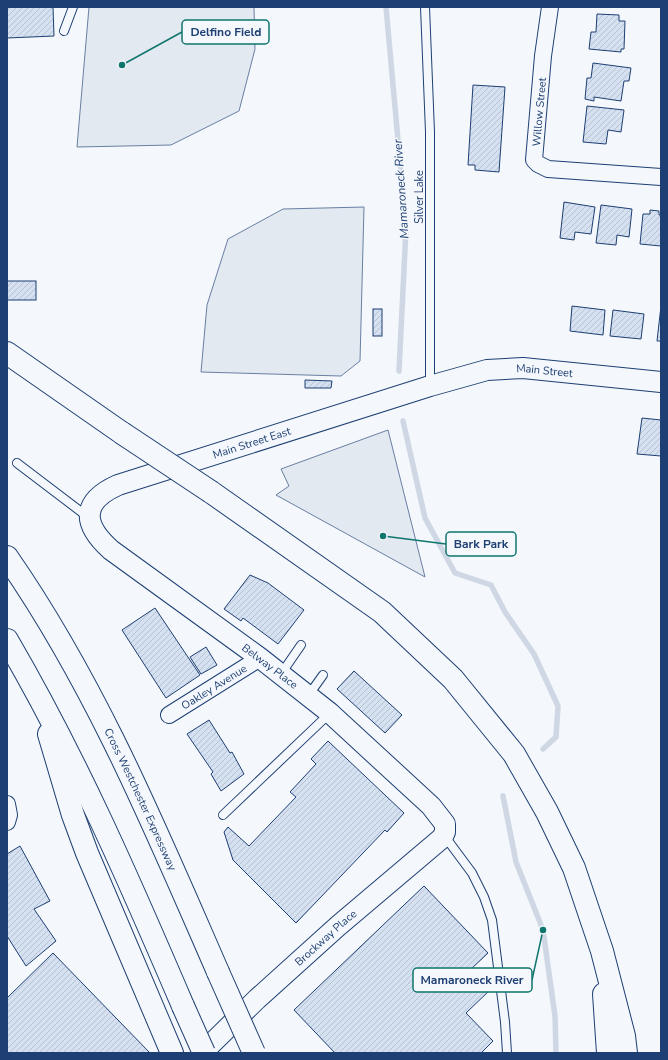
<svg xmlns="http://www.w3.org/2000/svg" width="668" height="1060" viewBox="0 0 668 1060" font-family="'Nunito Sans',sans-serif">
	<defs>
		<pattern id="building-hatch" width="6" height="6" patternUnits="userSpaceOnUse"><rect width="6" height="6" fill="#d5e0f0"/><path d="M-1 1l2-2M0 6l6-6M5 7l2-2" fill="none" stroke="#b6c1d1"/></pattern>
	</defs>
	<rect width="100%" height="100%" fill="#f4f7fb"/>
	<g fill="#e3e9f0" stroke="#687fa3">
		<path d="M89 7H254L255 49 239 111 171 145 77 147Z"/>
		<path d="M364 207 360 361 341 376 201 372 207 305 228 239 283 209Z"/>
		<path d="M388 430 425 577 276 495 289 486 281 469Z"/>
	</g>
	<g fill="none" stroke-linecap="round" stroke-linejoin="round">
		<g stroke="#cfd7e4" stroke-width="5.5">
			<path d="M386 7 406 229 399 371"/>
			<path d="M403 421 425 518 455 573 491 585 505 612 534 654 558 706 556 737 543 749"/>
			<path d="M503 796 516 862 543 930 555 1016 556 1053"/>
		</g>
	</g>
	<g fill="url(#building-hatch)" stroke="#1d3f73">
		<path d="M7 7H53L54 36 7 38Z"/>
		<path d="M597 14 619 15V21H625L624 49H621V52L589 49 591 32H596Z"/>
		<path d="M593 63 631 68 629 81H624L621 101 594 97V101L585 99 587 78H591Z"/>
		<path d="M473 85 505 87 499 172 475 170V165H468Z"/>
		<path d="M587 106 624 110 621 132 608 130 606 144 583 142Z"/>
		<path d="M564 202 595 207 591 234 575 232 574 240 560 238Z"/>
		<path d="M601 205 632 209 629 237 617 235 616 245 596 243Z"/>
		<path d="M650 210 659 211V215H661V246L640 244 643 214H650Z"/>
		<rect x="7" y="281" width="29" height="19"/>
		<path d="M572 306 605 310 603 335 570 331Z"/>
		<path d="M661 306V341H657Z"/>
		<rect x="373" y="309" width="9" height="27"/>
		<path d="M613 310 644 314 641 339 610 336Z"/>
		<path d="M305 380 332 381 331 388H305Z"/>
		<path d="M642 418 661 420V456L637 454Z"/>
		<path d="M250 575 268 583 304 610 278 644 243 618 241 621 224 609Z"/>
		<path d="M155 608 200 675 166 698 122 630Z"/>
		<path d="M206 647 217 665 201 674 190 657Z"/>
		<path d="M354 671 402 715 385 733 337 689Z"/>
		<path d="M209 720 230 753 232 752 244 774 221 791 211 774 213 772 187 734Z"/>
		<path d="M328 741 404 813 387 832 385 830 296 923 233 860 224 832 228 827 249 846 296 797 290 792 316 764 311 759Z"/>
		<path d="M20 846 50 901 34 909 56 941 26 966 7 936V854Z"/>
		<path d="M424 886 488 953 470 970 490 990 466 1013 493 1041 481 1053H335L294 1010Z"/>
		<path d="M53 953 150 1053H7V998Z"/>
	</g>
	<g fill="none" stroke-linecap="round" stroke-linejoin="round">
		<defs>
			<g id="service">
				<path d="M425 7 430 132V386"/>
				<path d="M64 31 73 7"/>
				<path d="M17 463 88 517"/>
				<path d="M281 674 301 645"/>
				<path d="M308 696 323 675"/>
				<path d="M223 815 329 714"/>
				<path d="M447 835 449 842 472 873 484 897 492 920 505 1022 507 1053"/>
			</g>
			<g id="minor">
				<path d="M550 7 543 56 534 160 538 164 548 169 661 177"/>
				<path id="s1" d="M169 715 260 658"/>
				<path d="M7 804 9 815 7 822"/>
			</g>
			<g id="tertiary">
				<path id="s2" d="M202 1053 257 999 338 926 442 838 445 832V824L431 806 330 713 260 658 111 550C83 525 80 502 118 485L430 386 487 370 523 368 661 382"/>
			</g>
			<g id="motorway">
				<path d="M7 353 122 433"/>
				<path d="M211 492 382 612 453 679 514 754 547 812 574 868 602 951 624 1036 626 1053"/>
				<path id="s3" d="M7 557C96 685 156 830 218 972"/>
				<path d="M7 640C76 758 129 880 183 1006"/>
				<path d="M49 734 73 815 87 853 172 1053"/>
				<path d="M604 994 608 1053"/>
			</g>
		</defs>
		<use href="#service" stroke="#1d3f73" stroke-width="10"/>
		<use href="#minor" stroke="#1d3f73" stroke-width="18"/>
		<use href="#tertiary" stroke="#1d3f73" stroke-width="22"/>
		<use href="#motorway" stroke="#1d3f73" stroke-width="24"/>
		<use href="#service" stroke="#f4f7fb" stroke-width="8"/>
		<use href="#minor" stroke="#f4f7fb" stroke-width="16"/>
		<use href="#tertiary" stroke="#f4f7fb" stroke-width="20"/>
		<use href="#motorway" stroke="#f4f7fb" stroke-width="22"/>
		<defs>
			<g id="motorway-bridge">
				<path d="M122 433 211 492"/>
				<path d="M218 972 254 1053"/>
				<path d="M183 1006 204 1053"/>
			</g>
		</defs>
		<use href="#motorway-bridge" stroke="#1d3f73" stroke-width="24" stroke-linecap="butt"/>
		<use href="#motorway-bridge" stroke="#f4f7fb" stroke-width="22"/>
	</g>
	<g text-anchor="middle" stroke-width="3" stroke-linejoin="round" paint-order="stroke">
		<g font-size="11" fill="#1d3f73" stroke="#f4f7fb">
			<text transform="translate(539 112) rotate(-85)" y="4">Willow Street</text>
			<text transform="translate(419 197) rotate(-90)" y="4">Silver Lake</text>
			<text dy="4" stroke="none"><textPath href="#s2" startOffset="1300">Main Street</textPath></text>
			<text dy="4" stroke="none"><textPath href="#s2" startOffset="996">Main Street East</textPath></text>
			<text transform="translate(270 666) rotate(37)" y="4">Belway Place</text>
			<text dy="4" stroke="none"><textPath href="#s1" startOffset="53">Oakley Avenue</textPath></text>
			<text dy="4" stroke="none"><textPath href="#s3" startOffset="277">Cross Westchester Expressway</textPath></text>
			<text dy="4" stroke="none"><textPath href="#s2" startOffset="169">Brockway Place</textPath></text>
		</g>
		<g font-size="12" font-style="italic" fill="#1d3f73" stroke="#f4f7fb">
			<text transform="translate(401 189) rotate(-94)" y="4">Mamaroneck River</text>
		</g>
	</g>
	<path fill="none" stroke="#0f766e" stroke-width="1.5" d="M122 65L182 32M383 536L446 544M543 930L532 980"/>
	<g fill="#0f766e" stroke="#f4f7fb" stroke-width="1.5">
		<circle cx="122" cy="65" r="4"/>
		<circle cx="383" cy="536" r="4"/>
		<circle cx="543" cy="930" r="4"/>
	</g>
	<g fill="#f4f7fb" stroke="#0f766e" stroke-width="1.5">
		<rect x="182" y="20" width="87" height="24" rx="4"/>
		<rect x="446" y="532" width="70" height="24" rx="4"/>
		<rect x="413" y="968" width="119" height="24" rx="4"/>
	</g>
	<g font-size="12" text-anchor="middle" font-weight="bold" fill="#1d3f73">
		<text x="226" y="36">Delfino Field</text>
		<text x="481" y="548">Bark Park</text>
		<text x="472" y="984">Mamaroneck River</text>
	</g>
	<rect width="668" height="1060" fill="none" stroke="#1d3f73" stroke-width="16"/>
</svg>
